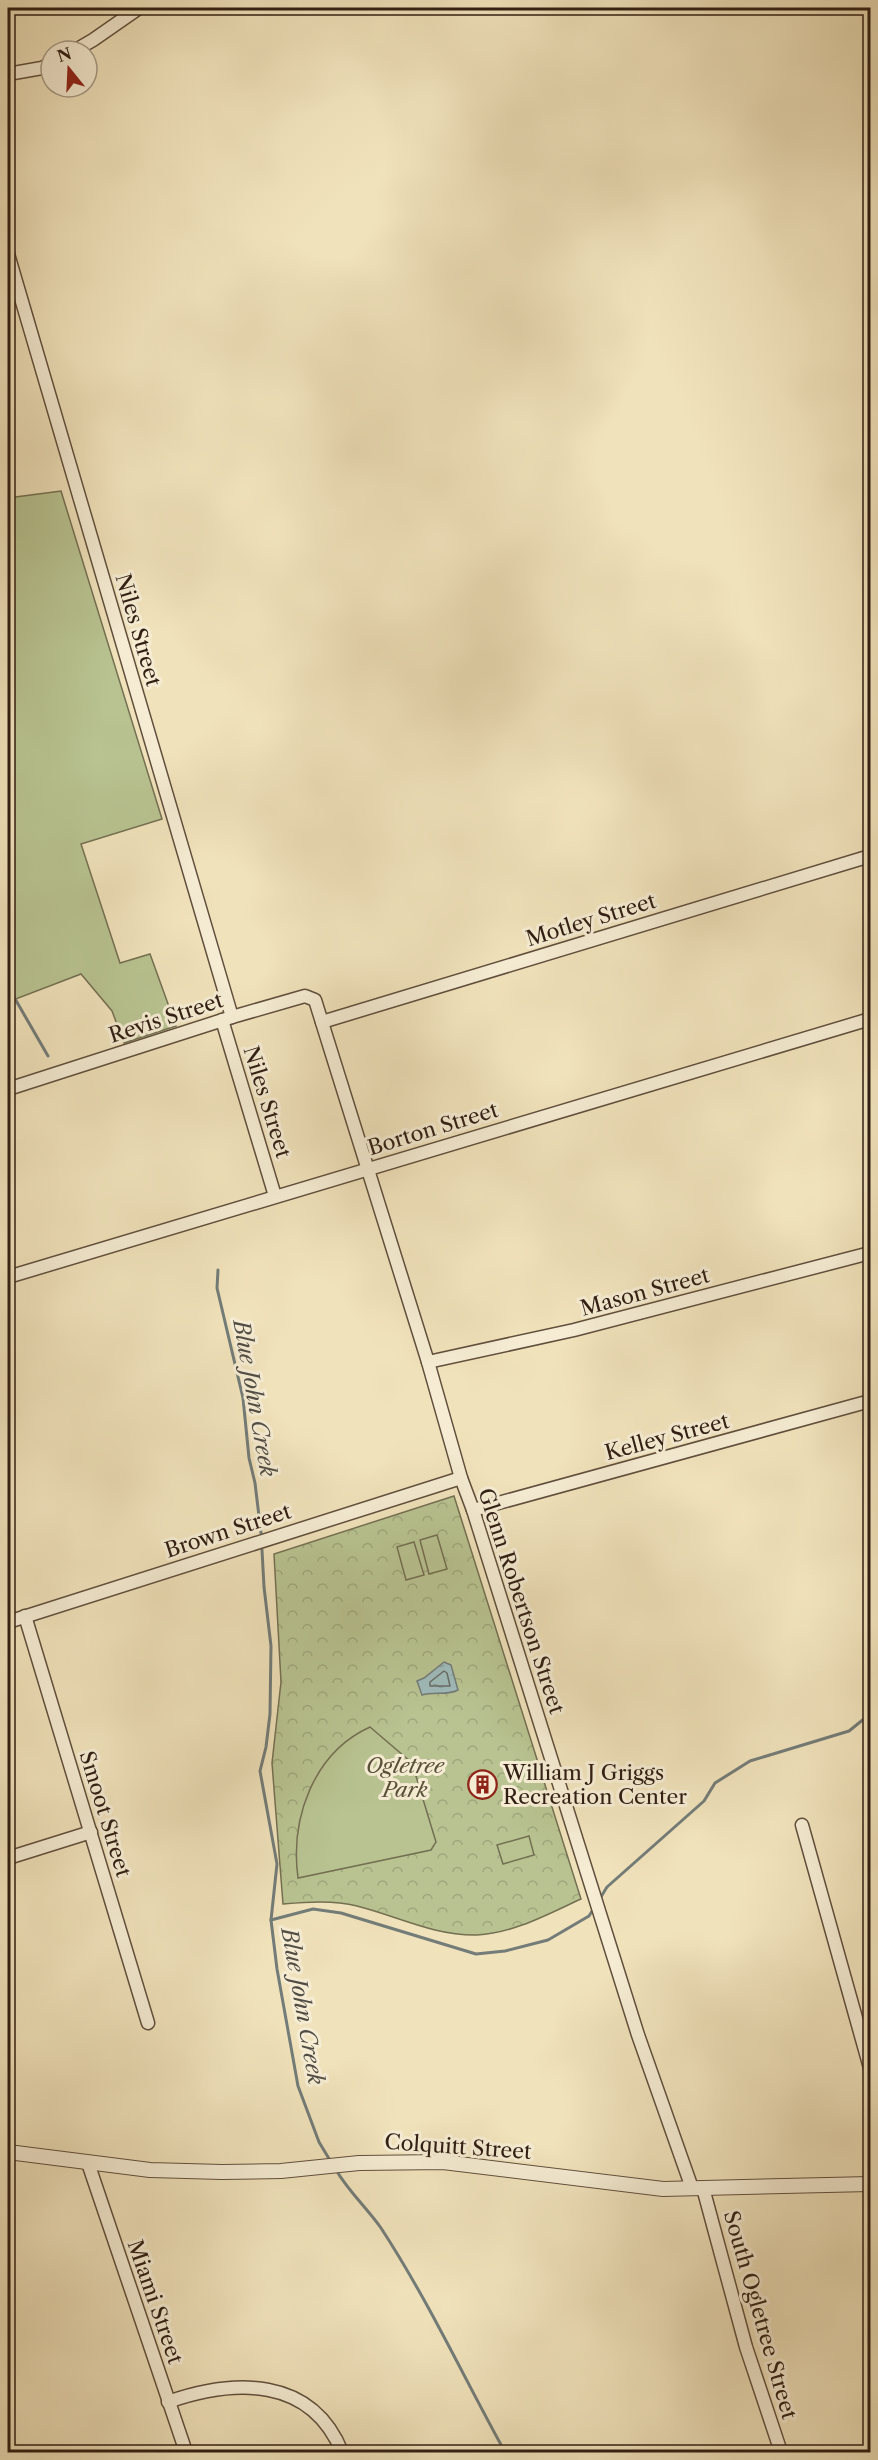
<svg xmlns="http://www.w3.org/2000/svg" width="878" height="2460" viewBox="0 0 878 2460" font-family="'Libre Caslon Text',serif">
	<defs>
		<pattern id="forest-crowns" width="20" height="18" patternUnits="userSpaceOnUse" patternTransform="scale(1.5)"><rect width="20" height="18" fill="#b8c391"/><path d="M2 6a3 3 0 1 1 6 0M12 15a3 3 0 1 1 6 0" fill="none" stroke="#9ea77c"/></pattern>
		<pattern id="water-ripples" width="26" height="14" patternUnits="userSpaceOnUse" patternTransform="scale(1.5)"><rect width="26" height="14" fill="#9fbbbb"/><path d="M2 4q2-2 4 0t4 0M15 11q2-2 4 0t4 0" fill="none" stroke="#89a0a0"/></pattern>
	</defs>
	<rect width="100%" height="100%" fill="#f0e2bb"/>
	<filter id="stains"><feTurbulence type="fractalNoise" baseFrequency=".00333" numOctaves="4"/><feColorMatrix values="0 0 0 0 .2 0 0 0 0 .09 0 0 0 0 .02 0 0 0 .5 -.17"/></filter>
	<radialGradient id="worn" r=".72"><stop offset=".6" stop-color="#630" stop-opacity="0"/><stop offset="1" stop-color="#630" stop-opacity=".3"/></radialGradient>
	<path fill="url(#forest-crowns)" stroke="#747052" stroke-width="1.5" d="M454 1496 581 1899C548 1914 514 1933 477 1935 434 1936 397 1916 357 1906 333 1900 307 1902 283 1904L272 1763 281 1682 274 1554Z"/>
	<g fill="#b8c391" stroke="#747052" stroke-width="1.5">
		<path d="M61 491 162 819 81 844 120 963 150 954 176 1026 124 1043 112 1011 81 974 8 1002V498Z"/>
		<path d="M437 1535 447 1569 429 1574 420 1540Z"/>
		<path d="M414 1542 424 1575 406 1580 397 1547Z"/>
		<path d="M370 1727 412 1763 436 1842 431 1850 298 1878C290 1819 313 1753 370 1727Z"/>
		<path d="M529 1836 534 1855 503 1864 497 1845Z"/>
	</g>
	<path fill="url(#water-ripples)" stroke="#737c78" stroke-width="1.5" d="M444 1662 451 1665 458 1690C448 1696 433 1691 422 1695L417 1681 424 1678Z"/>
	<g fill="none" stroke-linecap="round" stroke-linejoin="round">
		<path stroke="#686c67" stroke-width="1.5" d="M444 1671 447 1673 450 1686H430V1682Z"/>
		<g stroke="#737c78" stroke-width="3">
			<path d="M8 995 14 997 48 1056"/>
			<path d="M218 1270 217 1288 243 1398 249 1458 255 1483 261 1533"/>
			<path d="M262 1550 264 1587 271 1646 270 1714 266 1747 260 1771 277 1864 271 1920 277 1969 298 2086 319 2142 331 2162"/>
			<path d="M599 1900 607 1887 704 1801 715 1783 750 1761 849 1731 870 1714"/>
			<path d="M271 1920 313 1909 341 1913 476 1954 505 1951 548 1940 589 1916 594 1908"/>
			<path d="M336 2170C349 2192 367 2208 381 2228 428 2300 464 2378 505 2452"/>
		</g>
		<defs>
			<g id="minor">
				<path d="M74 51 93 40 139 8"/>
				<path d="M8 74 42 68 51 63"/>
				<path d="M8 254 232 1017"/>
				<path d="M222 1020 275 1196"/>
				<path d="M322 1022 870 856"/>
				<path d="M8 1089 232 1017 305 996 315 1000 428 1362 461 1478 473 1510 638 2035 692 2188"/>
				<path d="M8 1277 870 1019"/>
				<path d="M428 1362 574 1330 870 1253"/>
				<path d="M473 1510 870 1401"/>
				<path d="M25 1616 148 2023"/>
				<path d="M8 1622 461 1478"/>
				<path d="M802 1825 870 2068"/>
				<path d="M8 1858 91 1832"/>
				<path d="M88 2163 186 2452"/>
				<path d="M703 2188 746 2347 781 2452"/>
				<path d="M168 2402C234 2379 311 2376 342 2452"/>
			</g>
			<path id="tertiary" d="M8 2152 150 2170 222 2172 281 2171 359 2163 443 2162 663 2189 870 2184"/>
		</defs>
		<use href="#minor" stroke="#604f3d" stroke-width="15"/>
		<use href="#tertiary" stroke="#604f3d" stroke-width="16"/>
		<use href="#minor" stroke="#f5ecd3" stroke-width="12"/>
		<use href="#tertiary" stroke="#f5ecd3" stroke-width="14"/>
	</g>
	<defs>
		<symbol id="building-ring" viewBox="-11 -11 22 22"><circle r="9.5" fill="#f5ecd3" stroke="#8f2418" stroke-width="1.5"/><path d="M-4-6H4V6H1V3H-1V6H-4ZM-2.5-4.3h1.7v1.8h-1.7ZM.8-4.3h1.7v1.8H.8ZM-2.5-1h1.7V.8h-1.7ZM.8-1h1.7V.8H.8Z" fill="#8f2418"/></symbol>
	</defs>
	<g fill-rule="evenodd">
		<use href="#building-ring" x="466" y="1768" width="33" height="33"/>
	</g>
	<g text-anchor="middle" stroke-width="6" stroke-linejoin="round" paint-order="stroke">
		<g font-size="21" fill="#301e13" stroke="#f5ecd3">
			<text transform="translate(138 630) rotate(74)" y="7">Niles Street</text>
			<text transform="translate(591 920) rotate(-17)" y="7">Motley Street</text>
			<text transform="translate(166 1018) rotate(-18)" y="7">Revis Street</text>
			<text transform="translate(267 1102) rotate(73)" y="7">Niles Street</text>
			<text transform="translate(433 1129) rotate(-17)" y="7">Borton Street</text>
			<text transform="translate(645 1292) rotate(-15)" y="7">Mason Street</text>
			<text transform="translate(667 1437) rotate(-15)" y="7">Kelley Street</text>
			<text transform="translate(228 1531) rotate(-18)" y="7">Brown Street</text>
			<text transform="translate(521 1601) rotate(72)" y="7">Glenn Robertson Street</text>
			<text transform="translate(105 1814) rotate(73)" y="7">Smoot Street</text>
			<text transform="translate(458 2147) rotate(4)" y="7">Colquitt Street</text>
			<text transform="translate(155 2302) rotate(71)" y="7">Miami Street</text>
			<text transform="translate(760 2315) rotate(74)" y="7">South Ogletree Street</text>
		</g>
		<g font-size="21" font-style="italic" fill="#595039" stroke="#f5ecd3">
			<text x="405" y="1773">Ogletree<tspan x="405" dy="24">Park</tspan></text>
		</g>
		<g font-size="21" fill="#301e13" stroke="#f5ecd3" text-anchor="start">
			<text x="503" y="1780">William J Griggs<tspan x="503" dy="24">Recreation Center</tspan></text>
		</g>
		<g font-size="22" font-style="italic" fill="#514d45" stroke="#f5ecd3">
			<text transform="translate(255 1398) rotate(80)" y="8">Blue John Creek</text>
			<text transform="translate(303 2006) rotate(80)" y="8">Blue John Creek</text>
		</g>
	</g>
	<rect width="878" height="2460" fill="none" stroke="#f0e2bb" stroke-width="30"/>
	<rect x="9" y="9" width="860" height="2442" fill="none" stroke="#301e13" stroke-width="3"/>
	<rect x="15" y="15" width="848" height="2430" fill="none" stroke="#301e13" stroke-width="1.5"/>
	<g transform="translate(69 69) rotate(342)"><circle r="28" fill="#f5ecd3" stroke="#a69a86" stroke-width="1.5"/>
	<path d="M0-4.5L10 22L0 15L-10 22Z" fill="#8f2418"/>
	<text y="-9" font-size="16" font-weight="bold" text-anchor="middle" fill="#301e13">N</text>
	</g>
	<rect width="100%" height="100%" filter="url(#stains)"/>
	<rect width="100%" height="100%" fill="url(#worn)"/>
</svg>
